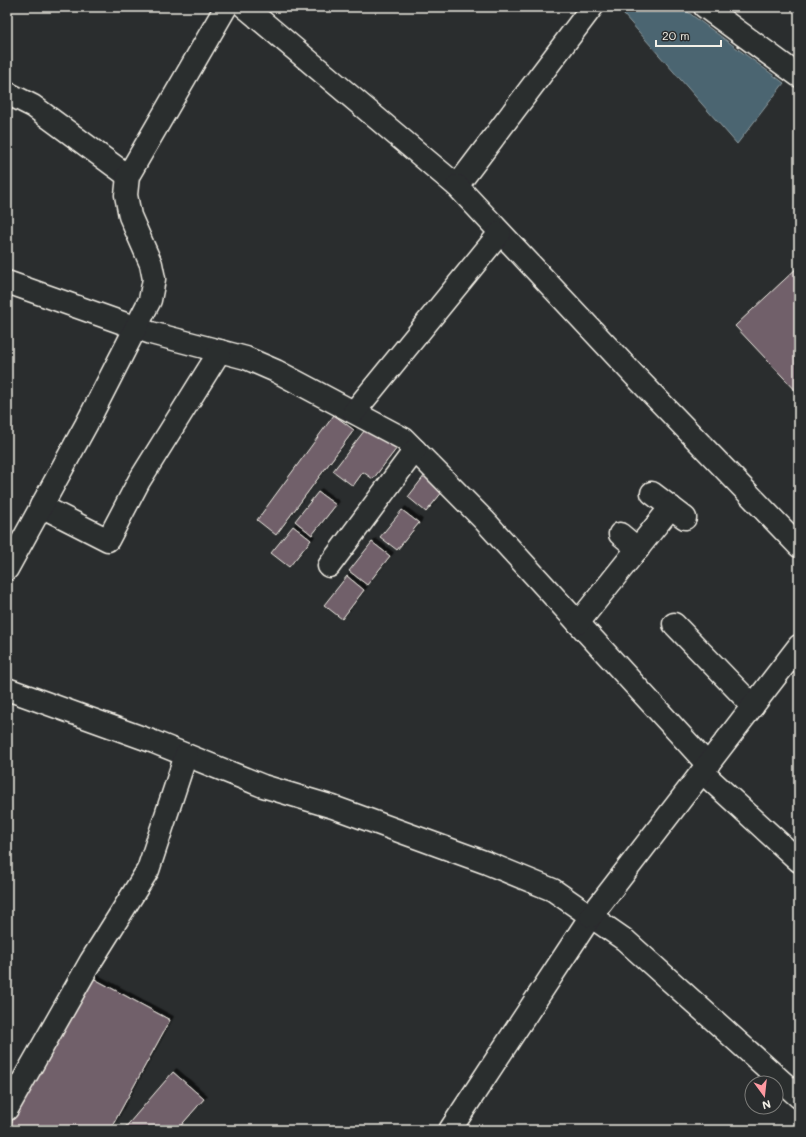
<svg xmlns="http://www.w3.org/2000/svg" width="806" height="1137" viewBox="0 0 806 1137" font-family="Mali,sans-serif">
	<defs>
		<filter id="shadow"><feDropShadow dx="3.5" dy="-3.5" stdDeviation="0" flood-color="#0009"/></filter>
	</defs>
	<rect width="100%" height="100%" fill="#2a2d2e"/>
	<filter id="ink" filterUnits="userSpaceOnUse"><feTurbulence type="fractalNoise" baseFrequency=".025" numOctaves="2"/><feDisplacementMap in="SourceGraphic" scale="8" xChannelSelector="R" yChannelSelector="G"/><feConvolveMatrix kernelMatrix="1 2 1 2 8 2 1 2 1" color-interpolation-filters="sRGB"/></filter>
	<g filter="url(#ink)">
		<path fill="#4c6571" stroke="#8f9da1" d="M617 7H681L784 83 737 144Z"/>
		<g fill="#71616b" stroke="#f4f1e8" filter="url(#shadow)">
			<path d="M799 266V394L735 326Z"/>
			<path d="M334 415 354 430 276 535 257 520Z"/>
			<path d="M368 426 397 448 373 479 363 472 353 486 333 471Z"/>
			<path d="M428 471 447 486 426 512 408 497Z"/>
			<path d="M318 492 336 505 312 535 295 521Z"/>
			<path d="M402 510 419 523 397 550 380 537Z"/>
			<path d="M293 526 311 540 289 567 271 553Z"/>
			<path d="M372 542 390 556 367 585 349 571Z"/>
			<path d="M347 576 364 590 342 619 324 605Z"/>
			<path d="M91 977 170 1020 110 1130H14L9 1127Z"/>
			<path d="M173 1072 204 1099 177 1130H123Z"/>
		</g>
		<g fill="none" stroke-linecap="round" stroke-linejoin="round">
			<defs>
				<g id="street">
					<path d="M245 7 457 186 592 7"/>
					<path d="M705 7 799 76"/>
					<path d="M7 93 33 106 128 176"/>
					<path d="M457 186 635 376 799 546"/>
					<path d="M7 282 151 333 246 358 276 371 404 439 484 520 708 765"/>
					<path d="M354 412 500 233"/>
					<path d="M652 493 685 518"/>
					<path d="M41 506 108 540 139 481 220 351"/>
					<path d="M620 534 638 549"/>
					<path d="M329 566 415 450"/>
					<path d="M7 569 86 425 150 300 154 279 151 264 130 216 126 195 128 176 226 7"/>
					<path d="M578 623 671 507"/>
					<path d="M674 624 753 706"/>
					<path d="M7 689 154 742 263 786 333 807 487 863 553 890 625 940 799 1097"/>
					<path d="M702 772 799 861"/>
					<path d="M7 1109 91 961 148 870 186 755"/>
					<path d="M450 1130 591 916"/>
				</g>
				<path id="secondary" d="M591 916 799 646"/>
			</defs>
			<use href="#street" stroke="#f4f1e8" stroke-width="25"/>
			<use href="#secondary" stroke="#f4f1e8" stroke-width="25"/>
			<use href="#street" stroke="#2a2d2e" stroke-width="22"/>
			<use href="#secondary" stroke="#2a2d2e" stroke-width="22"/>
		</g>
	</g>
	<rect width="806" height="1137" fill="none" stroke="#2a2d2e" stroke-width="24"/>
	<rect x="12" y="12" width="782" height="1113" fill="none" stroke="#f4f1e8" stroke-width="1.5" filter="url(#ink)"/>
	<g transform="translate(764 1095) rotate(165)"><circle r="19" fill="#2a2d2e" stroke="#7b7b78"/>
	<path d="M0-3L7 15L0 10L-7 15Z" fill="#ff9aa2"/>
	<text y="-6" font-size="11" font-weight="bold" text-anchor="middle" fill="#f4f1e8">N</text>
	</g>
	<path d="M656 40v6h65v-6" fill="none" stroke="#f4f1e8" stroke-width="2"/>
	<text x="662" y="40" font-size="12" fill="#f4f1e8" stroke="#2a2d2e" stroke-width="3" paint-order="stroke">20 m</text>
</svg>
